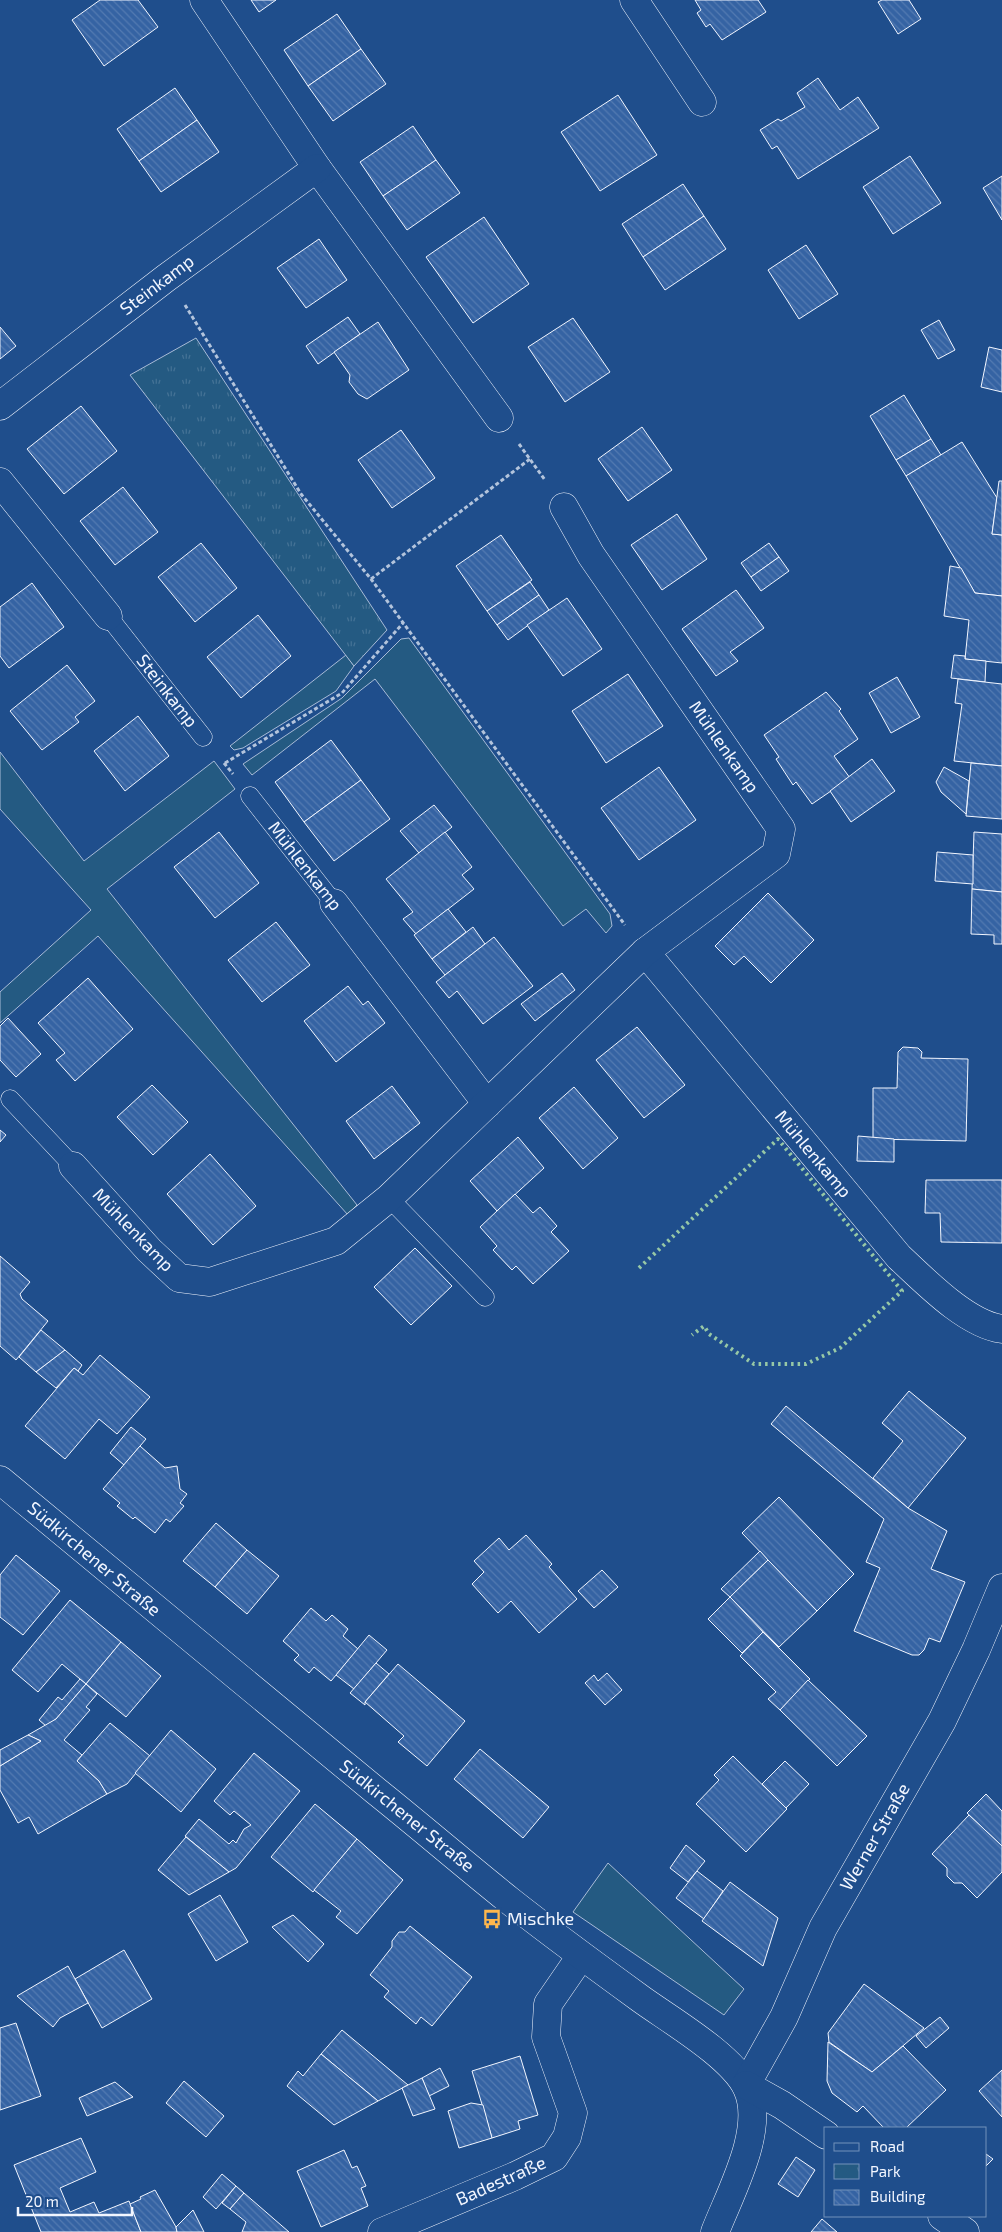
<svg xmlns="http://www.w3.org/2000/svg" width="1002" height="2232" viewBox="0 0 1002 2232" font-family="'Exo 2',sans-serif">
	<defs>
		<pattern id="park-tufts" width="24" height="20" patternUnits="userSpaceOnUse" patternTransform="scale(1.25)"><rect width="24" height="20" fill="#245a82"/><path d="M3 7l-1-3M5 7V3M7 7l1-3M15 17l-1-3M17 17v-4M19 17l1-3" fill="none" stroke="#447295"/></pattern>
		<pattern id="building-back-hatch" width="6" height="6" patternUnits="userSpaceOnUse" patternTransform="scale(1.25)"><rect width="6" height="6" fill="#3563a3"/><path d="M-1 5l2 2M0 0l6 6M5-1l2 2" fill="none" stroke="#537ab1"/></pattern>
	</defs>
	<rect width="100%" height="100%" fill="#1f4e8c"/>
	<g fill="#245a82" stroke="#a8bbd7">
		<path d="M409 638 610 914 612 926 606 933 586 909 563 926 375 679 252 775 243 764 342 698 401 639Z"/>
		<path d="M346 655 354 666 336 691 243 748 234 750 230 746Z"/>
		<path d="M0 752 84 861 214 761 235 789 107 889 357 1205 348 1215 98 936 0 1023V992L91 910 0 809Z"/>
		<path d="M608 1863 744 1989 724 2015 573 1912Z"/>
	</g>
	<path fill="url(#park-tufts)" stroke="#a8bbd7" d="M196 338 387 630 354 666 130 375Z"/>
	<g fill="url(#building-back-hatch)" stroke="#f2f6ff">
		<path d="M100 0H138L158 27 104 66 72 20Z"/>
		<path d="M251 0H276L259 12Z"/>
		<path d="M695 0H758L766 12 722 40 710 24 706 27 697 13 701 10Z"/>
		<path d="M882 0H909L921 19 898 34 878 2Z"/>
		<path d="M337 14 361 49 308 86 284 50Z"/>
		<path d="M361 49 386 84 333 121 308 86Z"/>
		<path d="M818 78 840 110 858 97 879 128 798 179 777 146 772 149 760 130 778 119 781 121 805 107 797 93Z"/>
		<path d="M175 88 197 120 139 161 117 129Z"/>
		<path d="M618 95 657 155 600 191 561 132Z"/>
		<path d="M197 120 219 152 161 192 139 161Z"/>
		<path d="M413 126 436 160 383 196 360 162Z"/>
		<path d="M910 156 941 203 893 234 863 187Z"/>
		<path d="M436 160 460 193 407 230 383 196Z"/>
		<path d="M1002 176V220L983 188Z"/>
		<path d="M683 184 704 216 643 257 622 224Z"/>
		<path d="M704 216 726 249 665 290 643 257Z"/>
		<path d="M484 217 529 284 473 323 426 257Z"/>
		<path d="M319 239 347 280 306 308 277 268Z"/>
		<path d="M806 245 838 294 799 319 768 270Z"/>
		<path d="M348 317 360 334 318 364 306 346Z"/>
		<path d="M573 318 610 372 565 402 528 347Z"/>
		<path d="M939 320 955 350 938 359 921 330Z"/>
		<path d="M378 322 409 370 367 399 358 394 349 382 350 375 334 352Z"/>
		<path d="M0 327 16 346 0 359Z"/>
		<path d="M989 347 1002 350V392L981 387Z"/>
		<path d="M904 395 931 439 896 460 870 416Z"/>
		<path d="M81 406 117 451 64 494 27 449Z"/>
		<path d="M642 427 672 470 628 501 598 459Z"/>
		<path d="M401 430 435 478 392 508 358 460Z"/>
		<path d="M931 439 941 455 906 476 896 460Z"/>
		<path d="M962 442 997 498 992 534 1002 535V596L975 593 906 476Z"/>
		<path d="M999 481H1002V535L992 534Z"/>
		<path d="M123 487 158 532 115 565 80 521Z"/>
		<path d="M677 514 707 559 662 590 631 545Z"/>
		<path d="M501 535 532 580 487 611 456 566Z"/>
		<path d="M201 543 237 588 195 622 158 577Z"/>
		<path d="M769 543 779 557 751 577 741 563Z"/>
		<path d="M779 557 789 571 761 591 751 577Z"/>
		<path d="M950 566 961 568 975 593 1002 596V663L965 659 969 620 944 616Z"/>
		<path d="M530 582 539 595 497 625 487 611Z"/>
		<path d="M32 583 64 627 9 668 0 656V607Z"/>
		<path d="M736 590 764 628 730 652 738 661 716 676 682 629Z"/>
		<path d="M539 595 549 610 508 640 497 625Z"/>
		<path d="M567 598 602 649 563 676 527 625Z"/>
		<path d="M258 615 291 656 241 698 207 657Z"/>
		<path d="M954 655 965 656V659L986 661 985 682 951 678Z"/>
		<path d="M67 665 95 701 75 717 79 722 42 750 10 711Z"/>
		<path d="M628 674 663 726 606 763 572 711Z"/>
		<path d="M897 677 920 717 891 733 869 693Z"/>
		<path d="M958 679 1002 684V766L954 761 962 704 955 703Z"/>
		<path d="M826 692 841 709 839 711 858 739 834 756 850 778 812 804 796 782 793 785 776 759 779 757 764 735Z"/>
		<path d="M138 716 169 756 125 791 94 751Z"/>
		<path d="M331 740 361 780 304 822 275 782Z"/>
		<path d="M872 759 895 791 851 822 830 791Z"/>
		<path d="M971 763 1002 766V819L966 816Z"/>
		<path d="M659 767 696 820 639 860 601 808Z"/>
		<path d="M944 767 969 781 966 814 941 792 936 782Z"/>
		<path d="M361 780 390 819 334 861 304 822Z"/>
		<path d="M434 805 452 827 419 853 400 831Z"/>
		<path d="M219 832 259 883 215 918 174 867Z"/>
		<path d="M445 832 472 867 462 875 474 889 416 934 403 919 413 912 386 879Z"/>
		<path d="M974 832 1002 834V892L972 889Z"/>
		<path d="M937 852 973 855V884L935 881Z"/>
		<path d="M972 889 1002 892V944H994V935L971 934Z"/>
		<path d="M768 893 814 940 771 983 744 956 734 965 715 946Z"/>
		<path d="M448 909 466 932 432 959 414 935Z"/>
		<path d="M276 922 310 965 262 1002 228 960Z"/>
		<path d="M473 927 485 944 445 975 432 959Z"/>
		<path d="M494 937 533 986 483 1024 457 991 449 998 436 982Z"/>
		<path d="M562 973 575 990 535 1021 521 1004Z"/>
		<path d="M88 978 133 1029 75 1081 56 1060 65 1053 38 1023Z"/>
		<path d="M348 986 363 1005 368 1001 385 1023 336 1062 304 1021Z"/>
		<path d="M8 1018 41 1054 16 1077 0 1060V1026Z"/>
		<path d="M637 1027 685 1085 644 1118 596 1060Z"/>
		<path d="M903 1047 918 1048 922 1052 921 1058 968 1059 966 1141 873 1139V1088H897L898 1052Z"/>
		<path d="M152 1085 188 1122 153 1155 117 1117Z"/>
		<path d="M392 1086 420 1123 374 1159 346 1121Z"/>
		<path d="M574 1087 618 1138 583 1169 539 1118Z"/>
		<path d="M0 1130 6 1135 0 1142Z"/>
		<path d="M858 1136 894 1139V1162L857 1161Z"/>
		<path d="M518 1137 544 1168 497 1211 470 1181Z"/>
		<path d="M210 1154 256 1206 213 1245 167 1194Z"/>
		<path d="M926 1180H1002V1243L941 1242 940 1213H925Z"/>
		<path d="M515 1194 533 1213 540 1207 557 1226 551 1232 569 1251 533 1284 516 1266 512 1270 493 1250 497 1246 480 1227Z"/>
		<path d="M415 1248 452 1286 411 1325 374 1287Z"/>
		<path d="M0 1256 30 1282 20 1294 22 1299 48 1321 16 1360 0 1346Z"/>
		<path d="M41 1330 65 1350 36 1372 19 1357Z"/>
		<path d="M65 1350 82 1365 78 1371 74 1368 56 1388 36 1372Z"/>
		<path d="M100 1355 150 1397 117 1434 99 1419 65 1459 25 1426 74 1368 83 1375Z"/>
		<path d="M909 1391 966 1438 908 1508 873 1478 903 1441 882 1423Z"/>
		<path d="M786 1406 908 1508 947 1531 931 1569 965 1582 940 1642 929 1638 924 1650 919 1655H912L854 1631 880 1568 866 1562 884 1519 771 1424Z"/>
		<path d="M131 1427 146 1439 124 1465 110 1453Z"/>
		<path d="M140 1446 165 1468 177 1466 180 1489 187 1494 180 1503 184 1506 170 1522 166 1519 155 1533 135 1517 133 1519 117 1506 120 1503 103 1489Z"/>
		<path d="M779 1497 854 1574 817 1611 742 1533Z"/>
		<path d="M216 1523 247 1550 215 1587 183 1561Z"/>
		<path d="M526 1535 552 1564 549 1567 577 1599 539 1633 511 1601 498 1613 472 1584 484 1572 474 1561 499 1538 509 1550Z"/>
		<path d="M247 1550 279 1576 247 1614 215 1587Z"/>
		<path d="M760 1551 768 1560 730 1597 721 1589Z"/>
		<path d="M16 1555 60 1591 23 1635 0 1617V1575Z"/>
		<path d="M768 1560 817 1611 779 1647 730 1597Z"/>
		<path d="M602 1570 618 1587 594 1608 578 1591Z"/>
		<path d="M730 1597 763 1632 742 1653 708 1619Z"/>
		<path d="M70 1600 121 1642 86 1684 62 1664 38 1692 12 1670Z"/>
		<path d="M311 1608 326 1621 332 1615 348 1629 343 1636 358 1649 331 1681 314 1667 309 1673 294 1660 299 1655 283 1641Z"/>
		<path d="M763 1632 810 1679 780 1710 768 1699 776 1692 740 1656Z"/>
		<path d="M369 1635 387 1650 354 1689 336 1675Z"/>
		<path d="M121 1642 161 1676 126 1717 86 1684Z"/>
		<path d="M376 1663 389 1674 365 1702V1705L350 1693Z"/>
		<path d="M398 1664 465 1721 427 1766 398 1742 404 1736 365 1702Z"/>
		<path d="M607 1673 622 1690 605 1705 585 1683 594 1675 598 1681Z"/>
		<path d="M80 1679 86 1684 56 1719 46 1726 39 1720 58 1697 62 1700Z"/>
		<path d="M808 1680 867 1736 837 1766 780 1710Z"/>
		<path d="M86 1684 97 1694 86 1707 90 1710 64 1740 82 1755 77 1761 99 1781 107 1794 38 1834 29 1817 18 1823 0 1790V1766L41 1741 28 1735 56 1719Z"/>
		<path d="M110 1723 150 1756 127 1784 107 1794 99 1781 77 1761Z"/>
		<path d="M171 1730 216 1769 181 1812 135 1773Z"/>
		<path d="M28 1735 41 1741 0 1766V1750Z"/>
		<path d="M480 1749 549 1807 523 1838 454 1779Z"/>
		<path d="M254 1753 300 1791 236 1868 229 1872 185 1836 199 1819 229 1844 233 1840 236 1843 244 1829 251 1825 234 1811 230 1815 214 1801Z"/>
		<path d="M733 1756 787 1809 746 1852 696 1804 719 1780 714 1775Z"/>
		<path d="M785 1761 809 1784 786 1808 762 1784Z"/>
		<path d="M986 1794 1002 1811V1846L967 1813Z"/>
		<path d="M315 1804 357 1839 313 1892 271 1857Z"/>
		<path d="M969 1815 1002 1846V1872L977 1898 962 1883H954L947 1876V1868L932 1854Z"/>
		<path d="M186 1837 229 1872 189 1895 158 1870Z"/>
		<path d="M357 1839 403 1880 357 1934 336 1917 341 1911 314 1890Z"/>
		<path d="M686 1845 705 1861 688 1882 670 1868Z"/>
		<path d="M697 1871 723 1891 704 1919 676 1898Z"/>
		<path d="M730 1882 778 1918 763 1966 702 1921Z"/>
		<path d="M220 1895 248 1942 216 1961 188 1914Z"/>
		<path d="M293 1915 324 1944 308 1962 272 1927Z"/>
		<path d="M410 1926 472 1977 432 2026 421 2017 416 2024 384 1997 389 1991 370 1975 392 1947V1941L399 1932H405Z"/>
		<path d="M124 1950 152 1999 102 2028 75 1979Z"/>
		<path d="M68 1966 88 2003 60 2018 53 2027 17 1996Z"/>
		<path d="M864 1984 924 2028 872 2072 829 2042 828 2033Z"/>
		<path d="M940 2017 949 2028 926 2048 916 2036Z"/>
		<path d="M16 2023 41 2096 0 2110V2028Z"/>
		<path d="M342 2030 408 2085 378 2101 321 2054Z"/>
		<path d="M828 2042 872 2072 903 2046 946 2090 906 2128H884L863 2106 857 2112 832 2093 827 2081Z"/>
		<path d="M321 2054 378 2101 334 2125 287 2086 298 2071 303 2076Z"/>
		<path d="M520 2056 538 2115 518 2121 520 2129 492 2138 472 2071Z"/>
		<path d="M440 2068 449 2086 429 2096 422 2078Z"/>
		<path d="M1002 2070V2117L979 2091Z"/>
		<path d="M422 2078 435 2109 413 2116 402 2088Z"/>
		<path d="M184 2081 224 2116 206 2137 166 2103Z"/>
		<path d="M115 2082 133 2097 87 2116 79 2098Z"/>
		<path d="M471 2103 483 2105 492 2138 459 2148 448 2111Z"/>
		<path d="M81 2138 96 2172 60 2188 70 2212 94 2202 99 2213 129 2201 141 2232H41L14 2165Z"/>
		<path d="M344 2150 352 2168 357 2166 366 2186 361 2188 368 2206 321 2227 297 2171Z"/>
		<path d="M986 2154 993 2159 986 2166Z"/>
		<path d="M796 2157 815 2170 798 2197 778 2184Z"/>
		<path d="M222 2174 236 2186 216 2209 203 2197Z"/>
		<path d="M236 2186 244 2193 230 2209 222 2203Z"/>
		<path d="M155 2190 176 2227 177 2232H141L130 2204 141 2199 140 2197Z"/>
		<path d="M244 2193 289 2232H242L246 2222 230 2209Z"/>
		<path d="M193 2210 204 2232H177L176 2227Z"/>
		<path d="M822 2219 837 2232H811Z"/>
	</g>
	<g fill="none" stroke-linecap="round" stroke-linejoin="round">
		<defs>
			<g id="lane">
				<path d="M108 616 203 737"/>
				<path d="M250 796 334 903"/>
				<path d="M10 1099 73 1166"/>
				<path d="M389 1198 485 1297"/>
			</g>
			<g id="street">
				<path d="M204 0 317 168 499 418"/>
				<path d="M634 0 702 102"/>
				<path d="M0 406 166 278 317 168"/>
				<path d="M0 482 108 616"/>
				<path d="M334 903 487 1104"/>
				<path d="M645 952 899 1257C925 1281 966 1324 1002 1329"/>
				<path d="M73 1166 149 1250 179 1278 210 1282 336 1241 389 1198 645 952 776 854 781 829 591 555 564 507"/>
				<path d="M382 2232 515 2176 554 2157 567 2137 573 2113 546 2037 548 2004 581 1956"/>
			</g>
			<g id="secondary">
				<path d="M0 1480C125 1584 250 1688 376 1791 421 1827 465 1865 510 1901 553 1935 597 1967 641 1999 670 2020 732 2056 747 2088 766 2129 730 2193 715 2232"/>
				<path d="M746 2085 784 2017 823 1928 942 1721 976 1650 1002 1588"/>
				<path d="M746 2085 782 2105 826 2135"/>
				<path d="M942 2216 965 2232"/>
			</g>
		</defs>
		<use href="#lane" stroke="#f2f6ff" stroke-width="19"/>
		<use href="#street" stroke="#f2f6ff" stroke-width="29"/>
		<use href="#secondary" stroke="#f2f6ff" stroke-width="29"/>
		<g stroke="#b3c4dc" stroke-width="3" stroke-dasharray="4 2.5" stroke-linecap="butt">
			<path d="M185 305 301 494 371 579 625 925"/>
			<path d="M519 444 545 480"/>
			<path d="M371 579 530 459"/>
			<path d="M224 763 233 774"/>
			<path d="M225 763 342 693 403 623"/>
		</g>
		<use href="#lane" stroke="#1f4e8c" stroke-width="18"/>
		<use href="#street" stroke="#1f4e8c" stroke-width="28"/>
		<use href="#secondary" stroke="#1f4e8c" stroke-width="28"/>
		<path stroke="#97c8a6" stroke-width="4" stroke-dasharray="2.5 4" stroke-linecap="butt" d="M639 1268 778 1139 902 1291 840 1348 806 1364H754L709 1334 704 1326 692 1335"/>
	</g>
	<defs>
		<symbol id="bus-bare" viewBox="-9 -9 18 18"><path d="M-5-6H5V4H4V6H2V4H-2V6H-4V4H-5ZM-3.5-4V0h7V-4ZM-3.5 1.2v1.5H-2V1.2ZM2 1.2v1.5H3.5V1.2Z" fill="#ffb74d" stroke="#1f4e8c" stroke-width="2.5" paint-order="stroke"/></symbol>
	</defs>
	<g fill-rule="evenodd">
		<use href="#bus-bare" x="478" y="1905" width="28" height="28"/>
	</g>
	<g text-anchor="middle" stroke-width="4" stroke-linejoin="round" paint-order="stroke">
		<g font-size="18" fill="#f2f6ff" stroke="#1f4e8c">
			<text transform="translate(157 285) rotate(-37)" y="6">Steinkamp</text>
			<text transform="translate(167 691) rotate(52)" y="6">Steinkamp</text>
			<text transform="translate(724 747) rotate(55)" y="6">Mühlenkamp</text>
			<text transform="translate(305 866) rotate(52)" y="6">Mühlenkamp</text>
			<text transform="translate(813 1154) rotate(50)" y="6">Mühlenkamp</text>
			<text transform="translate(133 1230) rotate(46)" y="6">Mühlenkamp</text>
			<text transform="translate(94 1559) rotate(40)" y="6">Südkirchener Straße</text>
			<text transform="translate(407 1816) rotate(39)" y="6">Südkirchener Straße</text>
			<text transform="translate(875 1837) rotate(-60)" y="6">Werner Straße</text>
			<text transform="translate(501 2181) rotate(-24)" y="6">Badestraße</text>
		</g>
		<g font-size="18" fill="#f2f6ff" stroke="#1f4e8c" text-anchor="start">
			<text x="507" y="1925">Mischke</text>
		</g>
	</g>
	<rect x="824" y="2127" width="162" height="90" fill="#1f4e8c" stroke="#7391ba"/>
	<rect x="834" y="2143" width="25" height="8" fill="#1f4e8c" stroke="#7391ba"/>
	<text x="870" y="2152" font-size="15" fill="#f2f6ff">Road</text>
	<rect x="834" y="2164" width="25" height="15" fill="url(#park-tufts)" stroke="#7391ba"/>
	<text x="870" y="2177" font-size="15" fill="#f2f6ff">Park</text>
	<rect x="834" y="2190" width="25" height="15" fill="url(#building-back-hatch)" stroke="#7391ba"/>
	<text x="870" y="2202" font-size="15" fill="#f2f6ff">Building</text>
	<path d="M18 2207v8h114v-8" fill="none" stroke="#f2f6ff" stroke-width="2.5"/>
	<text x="25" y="2207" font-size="15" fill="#f2f6ff" stroke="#1f4e8c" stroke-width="4" paint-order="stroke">20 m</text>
</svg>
